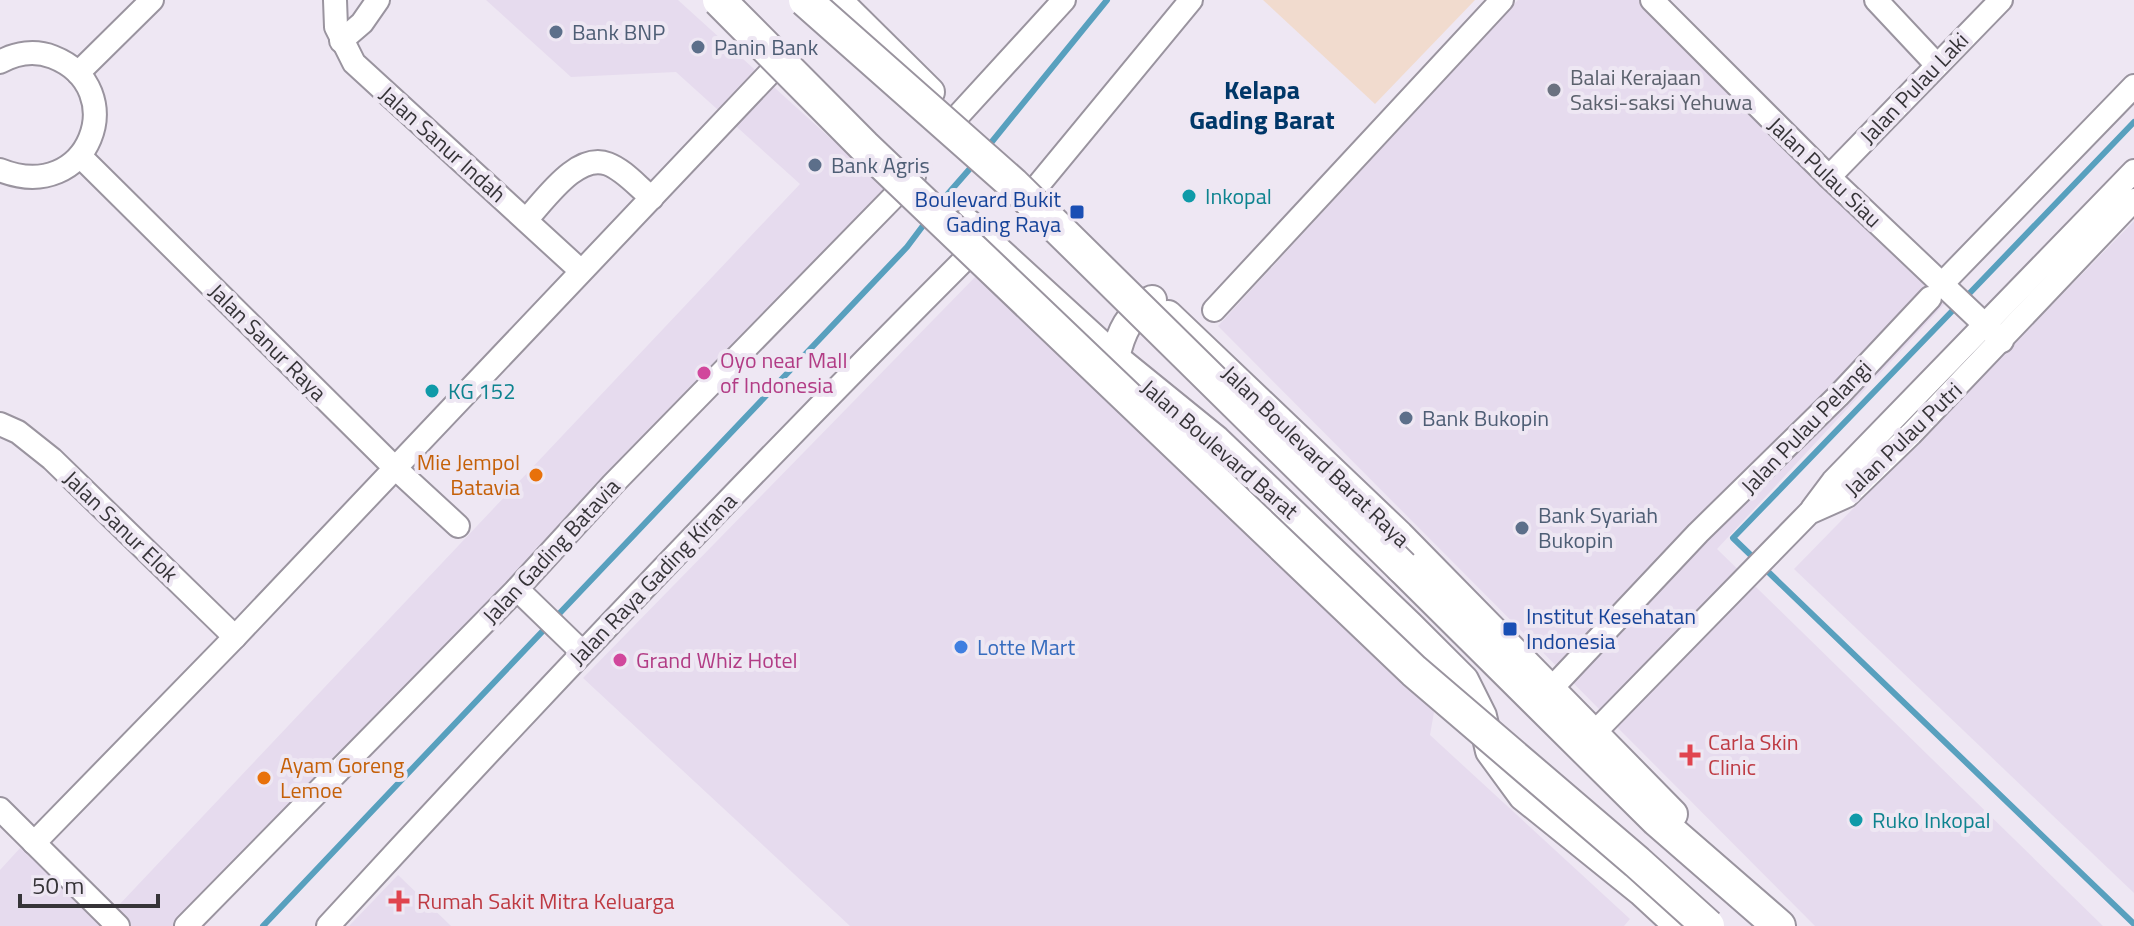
<svg xmlns="http://www.w3.org/2000/svg" width="2134" height="926" viewBox="0 0 2134 926" font-family="'Titillium Web',sans-serif">
	<rect width="100%" height="100%" fill="#eee7f3"/>
	<g fill="#e6dbee">
		<path d="M486 0H678L893 195 199 926H0V870L21 847 101 924 800 184 676 72 571 77Z"/>
		<path d="M1518 0H1646L1950 298 1717 549 2103 926H1815L1218 326Z"/>
		<path d="M2134 221V893L1794 569Z"/>
		<path d="M979 273 1434 712 1430 735 1630 919 1624 926H850L583 678Z"/>
		<path d="M398 875 451 926H349Z"/>
	</g>
	<path fill="#f1dbce" d="M1263 0H1475L1375 104Z"/>
	<g fill="none" stroke-linecap="round" stroke-linejoin="round">
		<g stroke="#58a0be" stroke-width="6">
			<path d="M986 149 1107 0"/>
			<path d="M939 204 974 164"/>
			<path d="M1965 298 2134 122"/>
			<path d="M1957 306 1733 538 2134 924"/>
			<path d="M263 926 907 247 928 219"/>
		</g>
		<defs>
			<g id="minor">
				<path d="M335 0 336 27 354 63 581 271"/>
				<path d="M1652 0 1829 177 2002 341"/>
				<path d="M1876 0 1936 64"/>
				<path d="M341 41 362 23 378 0"/>
				<path d="M0 62C16 53 35 50 53 57 132 88 90 206 0 170"/>
				<path d="M78 73 152 0"/>
				<path d="M956 118 1064 0"/>
				<path d="M80 156 394 467 458 526"/>
				<path d="M1829 177 2001 0"/>
				<path d="M1035 189 1191 0"/>
				<path d="M526 220C545 200 577 152 608 164 624 170 638 187 652 198"/>
				<path d="M1941 285 2134 86"/>
				<path d="M1214 310 1502 0"/>
				<path d="M0 424 18 432 52 459 235 637"/>
				<path d="M1812 509 1833 481 2134 171"/>
				<path d="M517 589 581 651"/>
				<path d="M1551 689 1698 533 1838 396 1930 298"/>
				<path d="M1594 733 1809 513 1847 496 1911 434 2134 200"/>
				<path d="M0 809 118 926"/>
				<path d="M34 843 235 637 784 58"/>
				<path d="M186 926 517 589 613 484 914 176"/>
				<path d="M328 926C542 693 760 464 984 240"/>
			</g>
			<g id="major">
				<path d="M837 0 930 92"/>
				<path d="M967 223 1115 358 1216 440 1409 625 1464 680 1482 716 1490 751 1523 796 1641 891 1679 926"/>
				<path d="M1168 315 1399 535 1673 814"/>
				<path d="M1115 358C1121 331 1129 315 1152 300"/>
			</g>
			<path id="highway" d="M1402 567 1657 820 1779 926"/>
		</defs>
		<use href="#minor" stroke="#9a949f" stroke-width="26"/>
		<use href="#major" stroke="#9a949f" stroke-width="32"/>
		<use href="#highway" stroke="#9a949f" stroke-width="36"/>
		<use href="#minor" stroke="#fff" stroke-width="22"/>
		<use href="#major" stroke="#fff" stroke-width="28"/>
		<use href="#highway" stroke="#fff" stroke-width="32"/>
		<defs>
			<g id="highway-bridge">
				<path d="M719 0 864 146 1414 671 1637 862 1708 926"/>
				<path d="M805 0 1013 184 1402 567"/>
			</g>
		</defs>
		<use href="#highway-bridge" stroke="#9a949f" stroke-width="36" stroke-linecap="butt"/>
		<use href="#highway-bridge" stroke="#fff" stroke-width="32"/>
	</g>
	<g fill="#5c6f8a" stroke="#eee7f3" stroke-width="3">
		<circle cx="556" cy="32" r="8"/>
		<circle cx="698" cy="47" r="8"/>
		<circle cx="815" cy="165" r="8"/>
		<circle cx="1406" cy="418" r="8"/>
		<circle cx="1522" cy="528" r="8"/>
	</g>
	<circle fill="#6b7280" stroke="#eee7f3" stroke-width="3" cx="1554" cy="90" r="8"/>
	<g fill="#0f9aa8" stroke="#eee7f3" stroke-width="3">
		<circle cx="1189" cy="196" r="8"/>
		<circle cx="432" cy="391" r="8"/>
		<circle cx="1856" cy="820" r="8"/>
	</g>
	<g fill="#1a4fb4" stroke="#eee7f3" stroke-width="3">
		<rect x="1069" y="204" width="16" height="16" rx="4"/>
		<rect x="1502" y="621" width="16" height="16" rx="4"/>
	</g>
	<g fill="#d1479c" stroke="#eee7f3" stroke-width="3">
		<circle cx="704" cy="373" r="8"/>
		<circle cx="620" cy="660" r="8"/>
	</g>
	<g fill="#e8710a" stroke="#eee7f3" stroke-width="3">
		<circle cx="536" cy="475" r="8"/>
		<circle cx="264" cy="778" r="8"/>
	</g>
	<circle fill="#3f7fe0" stroke="#eee7f3" stroke-width="3" cx="961" cy="647" r="8"/>
	<g fill="#e0444e" stroke="#eee7f3" stroke-width="3">
		<path d="M1686 743h8v8h8v8h-8v8h-8v-8h-8v-8h8z"/>
		<path d="M395 889h8v8h8v8h-8v8h-8v-8h-8v-8h8z"/>
	</g>
	<g text-anchor="middle" stroke-width="8" stroke-linejoin="round" paint-order="stroke">
		<g font-size="22" fill="#4e5e75" stroke="#eee7f3" text-anchor="start">
			<text x="572" y="40">Bank BNP</text>
			<text x="714" y="55">Panin Bank</text>
			<text x="831" y="173">Bank Agris</text>
			<text x="1422" y="426">Bank Bukopin</text>
			<text x="1538" y="523">Bank Syariah<tspan x="1538" dy="25">Bukopin</tspan></text>
		</g>
		<g font-size="22" fill="#5b616d" stroke="#eee7f3" text-anchor="start">
			<text x="1570" y="85">Balai Kerajaan<tspan x="1570" dy="25">Saksi-saksi Yehuwa</tspan></text>
		</g>
		<g font-size="22" fill="#363438" stroke="#eee7f3">
			<text transform="translate(1914 88) rotate(-46)" y="8">Jalan Pulau Laki</text>
			<text transform="translate(443 144) rotate(42)" y="8">Jalan Sanur Indah</text>
			<text transform="translate(1825 172) rotate(44)" y="8">Jalan Pulau Siau</text>
			<text transform="translate(268 342) rotate(45)" y="8">Jalan Sanur Raya</text>
			<text transform="translate(1806 427) rotate(-46)" y="8">Jalan Pulau Pelangi</text>
			<text transform="translate(1903 439) rotate(-44)" y="8">Jalan Pulau Putri</text>
			<text transform="translate(1220 449) rotate(41)" y="8">Jalan Boulevard Barat</text>
			<text transform="translate(1316 456) rotate(44)" y="8">Jalan Boulevard Barat Raya</text>
			<text transform="translate(121 526) rotate(44)" y="8">Jalan Sanur Elok</text>
			<text transform="translate(551 551) rotate(-47)" y="8">Jalan Gading Batavia</text>
			<text transform="translate(653 579) rotate(-46)" y="8">Jalan Raya Gading Kirana</text>
		</g>
		<g font-size="22" fill="#0d838f" stroke="#eee7f3" text-anchor="start">
			<text x="1205" y="204">Inkopal</text>
			<text x="448" y="399">KG 152</text>
			<text x="1872" y="828">Ruko Inkopal</text>
		</g>
		<g font-size="22" fill="#164399" stroke="#eee7f3" text-anchor="end">
			<text x="1061" y="207">Boulevard Bukit<tspan x="1061" dy="25">Gading Raya</tspan></text>
			<text x="1526" y="624" text-anchor="start">Institut Kesehatan<tspan x="1526" dy="25">Indonesia</tspan></text>
		</g>
		<g font-size="22" fill="#b23c85" stroke="#eee7f3" text-anchor="start">
			<text x="720" y="368">Oyo near Mall<tspan x="720" dy="25">of Indonesia</tspan></text>
			<text x="636" y="668">Grand Whiz Hotel</text>
		</g>
		<g font-size="22" fill="#c56008" stroke="#eee7f3" text-anchor="end">
			<text x="520" y="470">Mie Jempol<tspan x="520" dy="25">Batavia</tspan></text>
			<text x="280" y="773" text-anchor="start">Ayam Goreng<tspan x="280" dy="25">Lemoe</tspan></text>
		</g>
		<g font-size="22" fill="#366cbe" stroke="#eee7f3" text-anchor="start">
			<text x="977" y="655">Lotte Mart</text>
		</g>
		<g font-size="22" fill="#be3a42" stroke="#eee7f3" text-anchor="start">
			<text x="1708" y="750">Carla Skin<tspan x="1708" dy="25">Clinic</tspan></text>
			<text x="417" y="909">Rumah Sakit Mitra Keluarga</text>
		</g>
		<g font-size="26" font-weight="bold" fill="#003768" stroke="#eee7f3">
			<text x="1262" y="99">Kelapa<tspan x="1262" dy="30">Gading Barat</tspan></text>
		</g>
	</g>
	<path d="M20 894v12h138v-12" fill="none" stroke="#363438" stroke-width="4"/>
	<text x="32" y="894" font-size="24" fill="#363438" stroke="#eee7f3" stroke-width="6" paint-order="stroke">50 m</text>
</svg>
